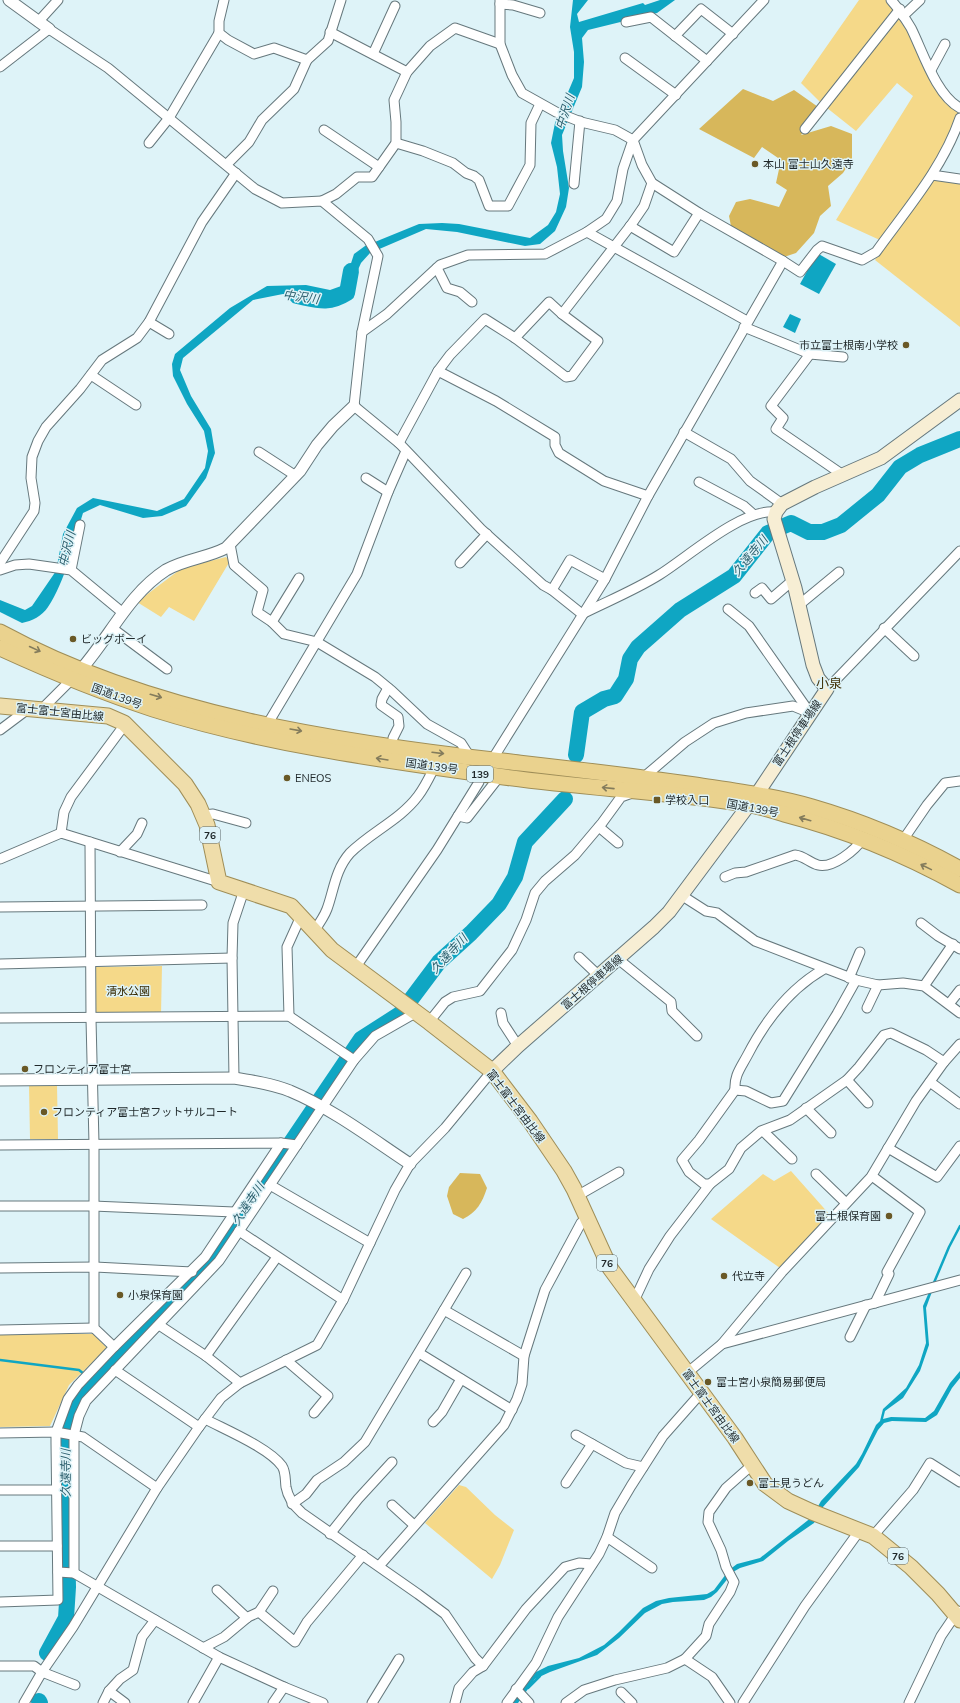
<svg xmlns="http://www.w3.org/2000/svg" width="960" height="1703" viewBox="0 0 960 1703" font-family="Mulish,'Noto Sans JP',sans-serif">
	<rect width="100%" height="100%" fill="#def3f8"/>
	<g fill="#f5d989">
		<path d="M859 0H886L894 9 960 111V121L952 139 882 241 836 220 913 96 897 83 856 131 822 104 801 83Z"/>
		<path d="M929 179 960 184V327L875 260Z"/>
		<path d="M226 557 230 561 194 621 169 607 161 617 137 602 182 568Z"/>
		<path d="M162 966 161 1014 99 1015 95 1012V967Z"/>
		<path d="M29 1085H57L58 1139H30Z"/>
		<path d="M791 1171 830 1215 780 1268 711 1219 763 1174 774 1181Z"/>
		<path d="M0 1334H93L107 1348 69 1385 50 1426 0 1427Z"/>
		<path d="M459 1485 466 1487 495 1515 514 1530 500 1565 492 1579 425 1523Z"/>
	</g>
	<g fill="#d7b75b">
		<path d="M743 89 773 101 794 90 821 109 801 135 831 126 852 134V159L843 173 828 186 831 206 820 216 814 233 796 253 784 257 732 231 729 216 736 202 750 199 779 207 787 190 776 183 781 160 762 147 754 158 699 129Z"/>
		<path d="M460 1173 480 1174 487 1188C482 1203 477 1212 463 1219L453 1214 447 1196 449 1187Z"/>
	</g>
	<g fill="#0fa6c3">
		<path d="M573 0H588L577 14 579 22 643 3 645 5 660 0H675L657 13 588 30 582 38 584 62 582 87 562 135 563 151 569 188 566 207 555 231 540 244 525 246 457 232 426 229 370 253 361 263 349 290 341 297 318 300 283 294 253 300 183 358 180 370 191 396 211 429 215 453 206 478 186 506 162 516 143 518 100 505 83 513C74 542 65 582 48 607 42 616 32 621 22 623L0 612V600L25 610 32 606 56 571 63 534 77 508 93 498 157 511 184 499 205 468 208 451 204 431 187 404 173 376 172 364 175 354 230 308 267 286 306 285 330 290 344 285 354 254 365 246 419 224 442 223 459 224 530 238 548 225 556 212 560 194 557 167 551 143 555 123 574 78V52L570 27Z"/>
		<path d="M817 253 836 264 819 294 800 284Z"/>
		<path d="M790 314 801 319 795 333 783 327Z"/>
		<path d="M933 1289 926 1308 929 1345 920 1371 903 1398 885 1411 883 1419 891 1417 925 1418 934 1411 950 1383 960 1371V1378L952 1388 937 1415 926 1422 892 1421 884 1423 878 1430 859 1467 822 1508 814 1523 788 1541 763 1561 740 1568 733 1572 717 1592 711 1597 704 1600 673 1602 662 1604 645 1613 619 1638 597 1655 550 1672 535 1679 518 1703H511L536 1672 548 1666 579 1658 604 1645 619 1632 643 1608 656 1601 669 1598 707 1594 714 1590 729 1570 737 1564 760 1558 812 1517 821 1501 856 1464 862 1454 876 1425 880 1421 883 1409 906 1388 919 1365 926 1343 923 1306 930 1290Z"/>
	</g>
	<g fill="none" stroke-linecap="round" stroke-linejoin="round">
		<g stroke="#0fa6c3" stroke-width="2.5">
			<path d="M933 1285 949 1247 960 1226"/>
			<path d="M0 1360 79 1370 84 1374"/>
			<path d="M91 1380 92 1381"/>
			<path d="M528 1688 540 1676"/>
		</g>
		<g stroke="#0fa6c3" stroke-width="16">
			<path d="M297 296C317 300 328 305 347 293L351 271"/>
			<path d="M576 755 582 712 604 699 615 696 626 679 630 659 638 647 680 610 734 576 768 533 791 523 809 532H823L841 525 878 495 900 467 920 455 960 439"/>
			<path d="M47 1653 66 1618 68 1587 65 1439 68 1424 75 1405 83 1392 134 1340 169 1307 201 1272 223 1243 361 1039 400 1014 439 962 471 933 499 904 515 877 525 842 565 799"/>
			<path d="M39 1701 40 1703"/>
		</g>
		<defs>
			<g id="minor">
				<path d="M224 0 219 21V33L228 40 254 54 274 48 307 60"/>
				<path d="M500 0V44L512 75 522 93 556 112 581 122 615 130 633 140 642 165 652 183 699 213 783 261 800 272 817 250 822 246 862 260 876 252C906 210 943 168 960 118"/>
				<path d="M891 0C899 9 905 18 911 28 923 52 936 95 960 108"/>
				<path d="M500 4 513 5 540 13"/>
				<path d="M903 16 920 0"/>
				<path d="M38 22 58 0"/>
				<path d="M626 22 651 17 707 61"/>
				<path d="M330 32 407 72"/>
				<path d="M675 36 701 9 733 34"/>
				<path d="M373 54 395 6"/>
				<path d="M625 58 676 95"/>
				<path d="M0 67 49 29 108 68 255 189 282 203 322 201 368 239 378 256 362 332 354 406 399 443 481 529 543 585 552 590 582 614C608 601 635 590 659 575 688 557 742 508 776 512"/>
				<path d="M931 70 945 44"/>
				<path d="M805 129 900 9"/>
				<path d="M324 130 379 167"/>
				<path d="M149 143 169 118 219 33"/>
				<path d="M396 143 423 151 453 163 466 173 474 176 479 180 489 206H508L530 165 531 123 540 104"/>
				<path d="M227 164 249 142 262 120 294 89 307 60 328 41 341 0"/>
				<path d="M932 175 960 179"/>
				<path d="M574 184 580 121"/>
				<path d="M322 201 336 194 357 177H372L396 143V122L394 100 407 72 430 46 455 28 500 44"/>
				<path d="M630 226 674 252 699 213"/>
				<path d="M587 232 747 321"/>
				<path d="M437 268 447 288 460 292 472 302"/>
				<path d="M149 322 169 334"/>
				<path d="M744 327 810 354 843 357"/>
				<path d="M362 332 387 314 440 265 468 255 545 254 587 232 606 219 617 201 623 169 633 140 764 0"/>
				<path d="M515 338 549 302 562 314"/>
				<path d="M810 354 771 406 783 418 776 429 843 475"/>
				<path d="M438 371 496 401 555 437V445L559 453 604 481 648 496"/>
				<path d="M91 375 136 405"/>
				<path d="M684 432 731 459 750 481 782 504"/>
				<path d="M399 443 438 371 450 355 485 319 515 338 566 377 572 376 598 341 562 314 631 225 644 206 652 183"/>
				<path d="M259 452 296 476"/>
				<path d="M366 478 388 492"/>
				<path d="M699 482 744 506 753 514"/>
				<path d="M230 544 234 565 263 590 257 612 272 622 284 634 317 642 375 677 392 691 427 724 461 743 470 757"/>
				<path d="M0 563 34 511 35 503 31 478 32 457 38 441 46 427 80 389 102 360 137 338 149 322 202 222 236 173"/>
				<path d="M460 563 487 534"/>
				<path d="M0 570 15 565 29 564 71 570 123 613"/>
				<path d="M71 570 80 525"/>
				<path d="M552 590 570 560 605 579"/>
				<path d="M755 593 762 588 771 599 792 581"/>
				<path d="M799 605 839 572"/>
				<path d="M728 609 749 626 810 713"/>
				<path d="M272 622 299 578"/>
				<path d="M112 628 167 669"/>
				<path d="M884 628 914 656"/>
				<path d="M388 688 382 699 381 705 398 717 399 726 393 738"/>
				<path d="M827 689 960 551"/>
				<path d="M41 710 71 680"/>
				<path d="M267 725 357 574 388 492 406 451"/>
				<path d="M0 730 28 709"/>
				<path d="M492 760 605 579 648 496 783 261"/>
				<path d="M644 777 685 742 714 723 746 713 793 706 810 713"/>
				<path d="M204 815 213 814 246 823"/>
				<path d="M458 816 467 818 499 777"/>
				<path d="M599 827 618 843"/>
				<path d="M61 833 64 812 71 797 123 727 124 723"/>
				<path d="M903 840 927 805 945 783 960 781"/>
				<path d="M90 842 91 1019 94 1144V1328L114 1347"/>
				<path d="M120 852 137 834 142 823"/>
				<path d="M0 859 61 833 219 882"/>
				<path d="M725 877 735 873 746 872 795 855C804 856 810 863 818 865 832 869 856 850 863 838"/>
				<path d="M681 895 706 911 717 913 755 941 856 980 878 985 903 983 924 986 960 1013"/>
				<path d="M0 907 202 905"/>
				<path d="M921 923 938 936 960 949"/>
				<path d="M314 931C319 924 324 917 327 909 334 890 335 870 350 853 371 832 400 820 418 796 425 787 430 776 435 766"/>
				<path d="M579 957 599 976"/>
				<path d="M618 959 671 1002 672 1011 697 1036"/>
				<path d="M0 964 232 958"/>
				<path d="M355 968 437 850 479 782"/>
				<path d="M849 978 860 952"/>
				<path d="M856 980 837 1014 783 1101 771 1103 746 1091 735 1090 699 1140 682 1160 689 1172 704 1184H710L729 1169 741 1148 761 1131 790 1120 847 1080 859 1067 884 1035 891 1033 926 1050 944 1062"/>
				<path d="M924 986 953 944"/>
				<path d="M949 1004 960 990"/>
				<path d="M867 1008 878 985"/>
				<path d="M501 1013 503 1023 518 1046"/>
				<path d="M289 1016 287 947 301 916"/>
				<path d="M0 1018 289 1016 354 1060"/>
				<path d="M429 1022 445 1002 453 997 480 991 512 950 526 920 535 893 545 881 575 855 602 823 621 797 632 793"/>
				<path d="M234 1078 232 958 233 923 244 890"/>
				<path d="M847 1080 868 1103"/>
				<path d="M930 1082 960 1104"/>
				<path d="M735 1090C734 1076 740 1069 747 1056 765 1021 789 989 824 969"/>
				<path d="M806 1108 831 1133"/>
				<path d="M763 1131 792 1159"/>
				<path d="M0 1145 281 1143 297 1145"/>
				<path d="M888 1148 937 1177 960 1146"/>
				<path d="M816 1174 846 1203"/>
				<path d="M872 1176 920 1212 887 1272 889 1274 875 1303"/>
				<path d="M270 1185 370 1243"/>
				<path d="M577 1196 619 1172"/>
				<path d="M0 1206H93L234 1212"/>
				<path d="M239 1231 343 1300"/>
				<path d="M0 1268 95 1267 192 1272"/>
				<path d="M634 1301 649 1269 670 1236 710 1184"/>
				<path d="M444 1310 466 1273"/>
				<path d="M159 1325 206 1356 240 1383"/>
				<path d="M0 1330 94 1328"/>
				<path d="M850 1337 866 1305"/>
				<path d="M722 1344 782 1272 871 1177 916 1101 944 1062 960 1044"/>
				<path d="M419 1353 512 1410"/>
				<path d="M206 1356 277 1257"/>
				<path d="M286 1360 328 1396 314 1413"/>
				<path d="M115 1370 199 1427"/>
				<path d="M687 1373 722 1344 960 1280"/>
				<path d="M205 1419C226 1430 269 1448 282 1466 286 1472 285 1480 286 1487 288 1498 294 1506 302 1513L418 1594 445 1614 475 1658 483 1666"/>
				<path d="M433 1422 442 1412 461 1379"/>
				<path d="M0 1433 56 1432 83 1437 157 1488"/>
				<path d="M576 1435 626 1463 643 1467"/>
				<path d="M566 1483 592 1444"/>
				<path d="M0 1490H56"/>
				<path d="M292 1504 306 1494 317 1480 344 1462 365 1442 444 1310 524 1356"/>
				<path d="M392 1505 414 1525"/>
				<path d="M330 1534 358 1499 392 1462"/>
				<path d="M873 1536 913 1490 930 1463 960 1482"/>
				<path d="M607 1537 652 1568"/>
				<path d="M0 1546H57"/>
				<path d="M379 1566 504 1425 517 1399 522 1384 524 1356 545 1290 581 1223 587 1218"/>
				<path d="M58 1572 74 1573 219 1657 284 1687 323 1703"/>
				<path d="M74 1573V1435L79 1416 86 1401 219 1261 354 1060 375 1036 417 1012"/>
				<path d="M217 1590 247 1618"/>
				<path d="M0 1602 58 1600 56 1443V1432L68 1399 78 1385 114 1347 205 1257 281 1143"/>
				<path d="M259 1612 295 1642 307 1622 363 1555"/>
				<path d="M203 1648 224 1637 248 1617 259 1612 273 1591"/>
				<path d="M685 1659 712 1677 730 1703"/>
				<path d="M0 1666H34L42 1672 75 1685"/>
				<path d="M516 1689 529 1703"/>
				<path d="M109 1691 125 1703"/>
				<path d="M621 1692 632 1703"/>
				<path d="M24 1703 42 1672 73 1627 157 1488 199 1427 221 1398 240 1383 317 1345 343 1300 395 1190 410 1164 445 1128 492 1071"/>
				<path d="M103 1703 109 1691 120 1679 133 1670 142 1637 155 1620"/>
				<path d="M193 1703 219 1657"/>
				<path d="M273 1703 284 1687"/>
				<path d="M372 1703 399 1659"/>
				<path d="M455 1703 459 1688 473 1672 483 1666 526 1609 565 1567 579 1563 592 1564"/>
				<path d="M507 1703 536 1663 558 1617 599 1554 607 1537 615 1513 631 1486 663 1436 701 1393"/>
				<path d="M566 1703 584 1690 615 1680 667 1668 685 1659 706 1636 709 1624 730 1592 734 1582 726 1567 721 1550 708 1522 709 1512 726 1488 752 1465"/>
				<path d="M743 1703 805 1606 860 1530"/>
				<path d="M909 1703 941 1636 958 1611"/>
			</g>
			<g id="tertiary">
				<path d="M9 0 49 29"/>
				<path d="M77 674C108 641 127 595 166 570 185 559 207 558 226 548L300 471 317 445 333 426 354 406"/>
				<path d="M0 1080 234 1078C253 1081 272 1084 290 1091 333 1109 372 1139 410 1164"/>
			</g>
			<path id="secondary" d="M492 1071 518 1046 654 927 669 912 757 794 827 689 818 678 813 665 795 588 774 519 776 512 782 504 815 487 881 458 960 400"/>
			<path id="primary" d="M0 706 108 716 124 723 185 784 198 804 207 825 219 882 291 906 332 950 429 1022 492 1071 530 1121 564 1171 574 1189 610 1268 735 1438 765 1484 788 1501 812 1512 873 1536 911 1567 938 1594 960 1620"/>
			<g id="trunk">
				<path d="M0 632C153 715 340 743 511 762 572 769 634 776 695 785 734 791 774 796 812 807 864 822 913 843 960 869"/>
				<path d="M0 648C50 671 101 692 153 709 264 744 382 760 497 776 579 788 663 791 746 804 759 806 772 810 784 814 846 830 904 854 960 885"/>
			</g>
		</defs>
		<use href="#minor" stroke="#66787d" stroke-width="11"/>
		<use href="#tertiary" stroke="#66787d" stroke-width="13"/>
		<use href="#secondary" stroke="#66787d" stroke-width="15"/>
		<use href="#primary" stroke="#9f8e58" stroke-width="17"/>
		<use href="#trunk" stroke="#9f8e58" stroke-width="17"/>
		<use href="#minor" stroke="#fff" stroke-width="9"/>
		<use href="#tertiary" stroke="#fff" stroke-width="11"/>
		<use href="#secondary" stroke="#f7eed4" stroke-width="13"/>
		<use href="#primary" stroke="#efddaa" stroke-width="15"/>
		<use href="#trunk" stroke="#ead28e" stroke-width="15"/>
	</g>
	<defs><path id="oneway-shaft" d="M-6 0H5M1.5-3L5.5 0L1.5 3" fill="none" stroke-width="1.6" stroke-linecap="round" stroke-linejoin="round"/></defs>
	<g stroke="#847c5c">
		<use href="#oneway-shaft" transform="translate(35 649) rotate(25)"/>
		<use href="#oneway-shaft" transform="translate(156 696) rotate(16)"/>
		<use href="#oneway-shaft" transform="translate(296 730) rotate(10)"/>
		<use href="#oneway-shaft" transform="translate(438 753) rotate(7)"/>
		<use href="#oneway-shaft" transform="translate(382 759) rotate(-171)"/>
		<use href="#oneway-shaft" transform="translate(608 788) rotate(-174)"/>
		<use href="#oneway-shaft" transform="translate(805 819) rotate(-164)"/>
		<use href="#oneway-shaft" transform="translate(926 867) rotate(-154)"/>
	</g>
	<g fill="#695826" stroke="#def3f8" stroke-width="1.5">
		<circle cx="755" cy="164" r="4"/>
		<circle cx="906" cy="345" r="4"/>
		<circle cx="73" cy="639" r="4"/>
		<circle cx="287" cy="778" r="4"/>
		<rect x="653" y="796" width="8" height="8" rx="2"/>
		<circle cx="25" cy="1069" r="4"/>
		<circle cx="44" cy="1112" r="4"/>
		<circle cx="889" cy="1216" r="4"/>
		<circle cx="724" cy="1276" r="4"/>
		<circle cx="120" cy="1295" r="4"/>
		<circle cx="708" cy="1382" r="4"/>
		<circle cx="750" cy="1483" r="4"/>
	</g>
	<g text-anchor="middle" stroke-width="3" stroke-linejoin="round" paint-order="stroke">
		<g fill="#def3f8" stroke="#586467" stroke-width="1">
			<rect x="467" y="766" width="26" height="16" rx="3"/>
			<rect x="200" y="827" width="20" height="16" rx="3"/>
			<rect x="597" y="1255" width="20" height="16" rx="3"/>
			<rect x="888" y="1548" width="20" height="16" rx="3"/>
		</g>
		<g font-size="10" font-weight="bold" fill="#1f2729">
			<text x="480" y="778">139</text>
			<text x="210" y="839">76</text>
			<text x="607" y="1267">76</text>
			<text x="898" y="1560">76</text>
		</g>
		<g font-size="11" fill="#1f2729" stroke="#def3f8" text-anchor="start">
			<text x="763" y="168">本山 富士山久遠寺</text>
			<text x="898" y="349" text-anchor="end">市立富士根南小学校</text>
			<text x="81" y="643">ビッグボーイ</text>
			<text x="295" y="782">ENEOS</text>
			<text x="665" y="804">学校入口</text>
			<text x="33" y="1073">フロンティア富士宮</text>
			<text x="52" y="1116">フロンティア富士宮フットサルコート</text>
			<text x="881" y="1220" text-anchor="end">富士根保育園</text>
			<text x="732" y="1280">代立寺</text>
			<text x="128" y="1299">小泉保育園</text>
			<text x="716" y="1386">富士宮小泉簡易郵便局</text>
			<text x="758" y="1487">富士見うどん</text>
		</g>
		<g font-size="11" fill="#1f2729" stroke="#def3f8">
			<text transform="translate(117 696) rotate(20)" y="4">国道139号</text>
			<text transform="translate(60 712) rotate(6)" y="4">富士富士宮由比線</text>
			<text transform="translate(797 733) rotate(-56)" y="4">富士根停車場線</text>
			<text transform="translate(432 766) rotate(8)" y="4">国道139号</text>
			<text transform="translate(753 808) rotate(11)" y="4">国道139号</text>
			<text transform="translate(592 982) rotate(-41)" y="4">富士根停車場線</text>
			<text transform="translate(516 1106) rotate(53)" y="4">富士富士宮由比線</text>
			<text transform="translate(711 1406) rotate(54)" y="4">富士富士宮由比線</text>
		</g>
		<g font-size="11" fill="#362900" stroke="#def3f8">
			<text x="128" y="995">清水公園</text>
		</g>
		<g font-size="12" font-style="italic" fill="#2c5f6d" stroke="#def3f8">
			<text transform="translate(565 112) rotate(-72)" y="4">中沢川</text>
			<text transform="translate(301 297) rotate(8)" y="4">中沢川</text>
			<text transform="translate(67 549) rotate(-76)" y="4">中沢川</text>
			<text transform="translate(750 556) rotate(-50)" y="4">久遠寺川</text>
			<text transform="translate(449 954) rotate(-47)" y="4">久遠寺川</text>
			<text transform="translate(248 1204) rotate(-56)" y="4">久遠寺川</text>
			<text transform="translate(66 1473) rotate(-90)" y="4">久遠寺川</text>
		</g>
		<g font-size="13" fill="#403208" stroke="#def3f8">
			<text x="829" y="688">小泉</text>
		</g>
	</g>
</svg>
